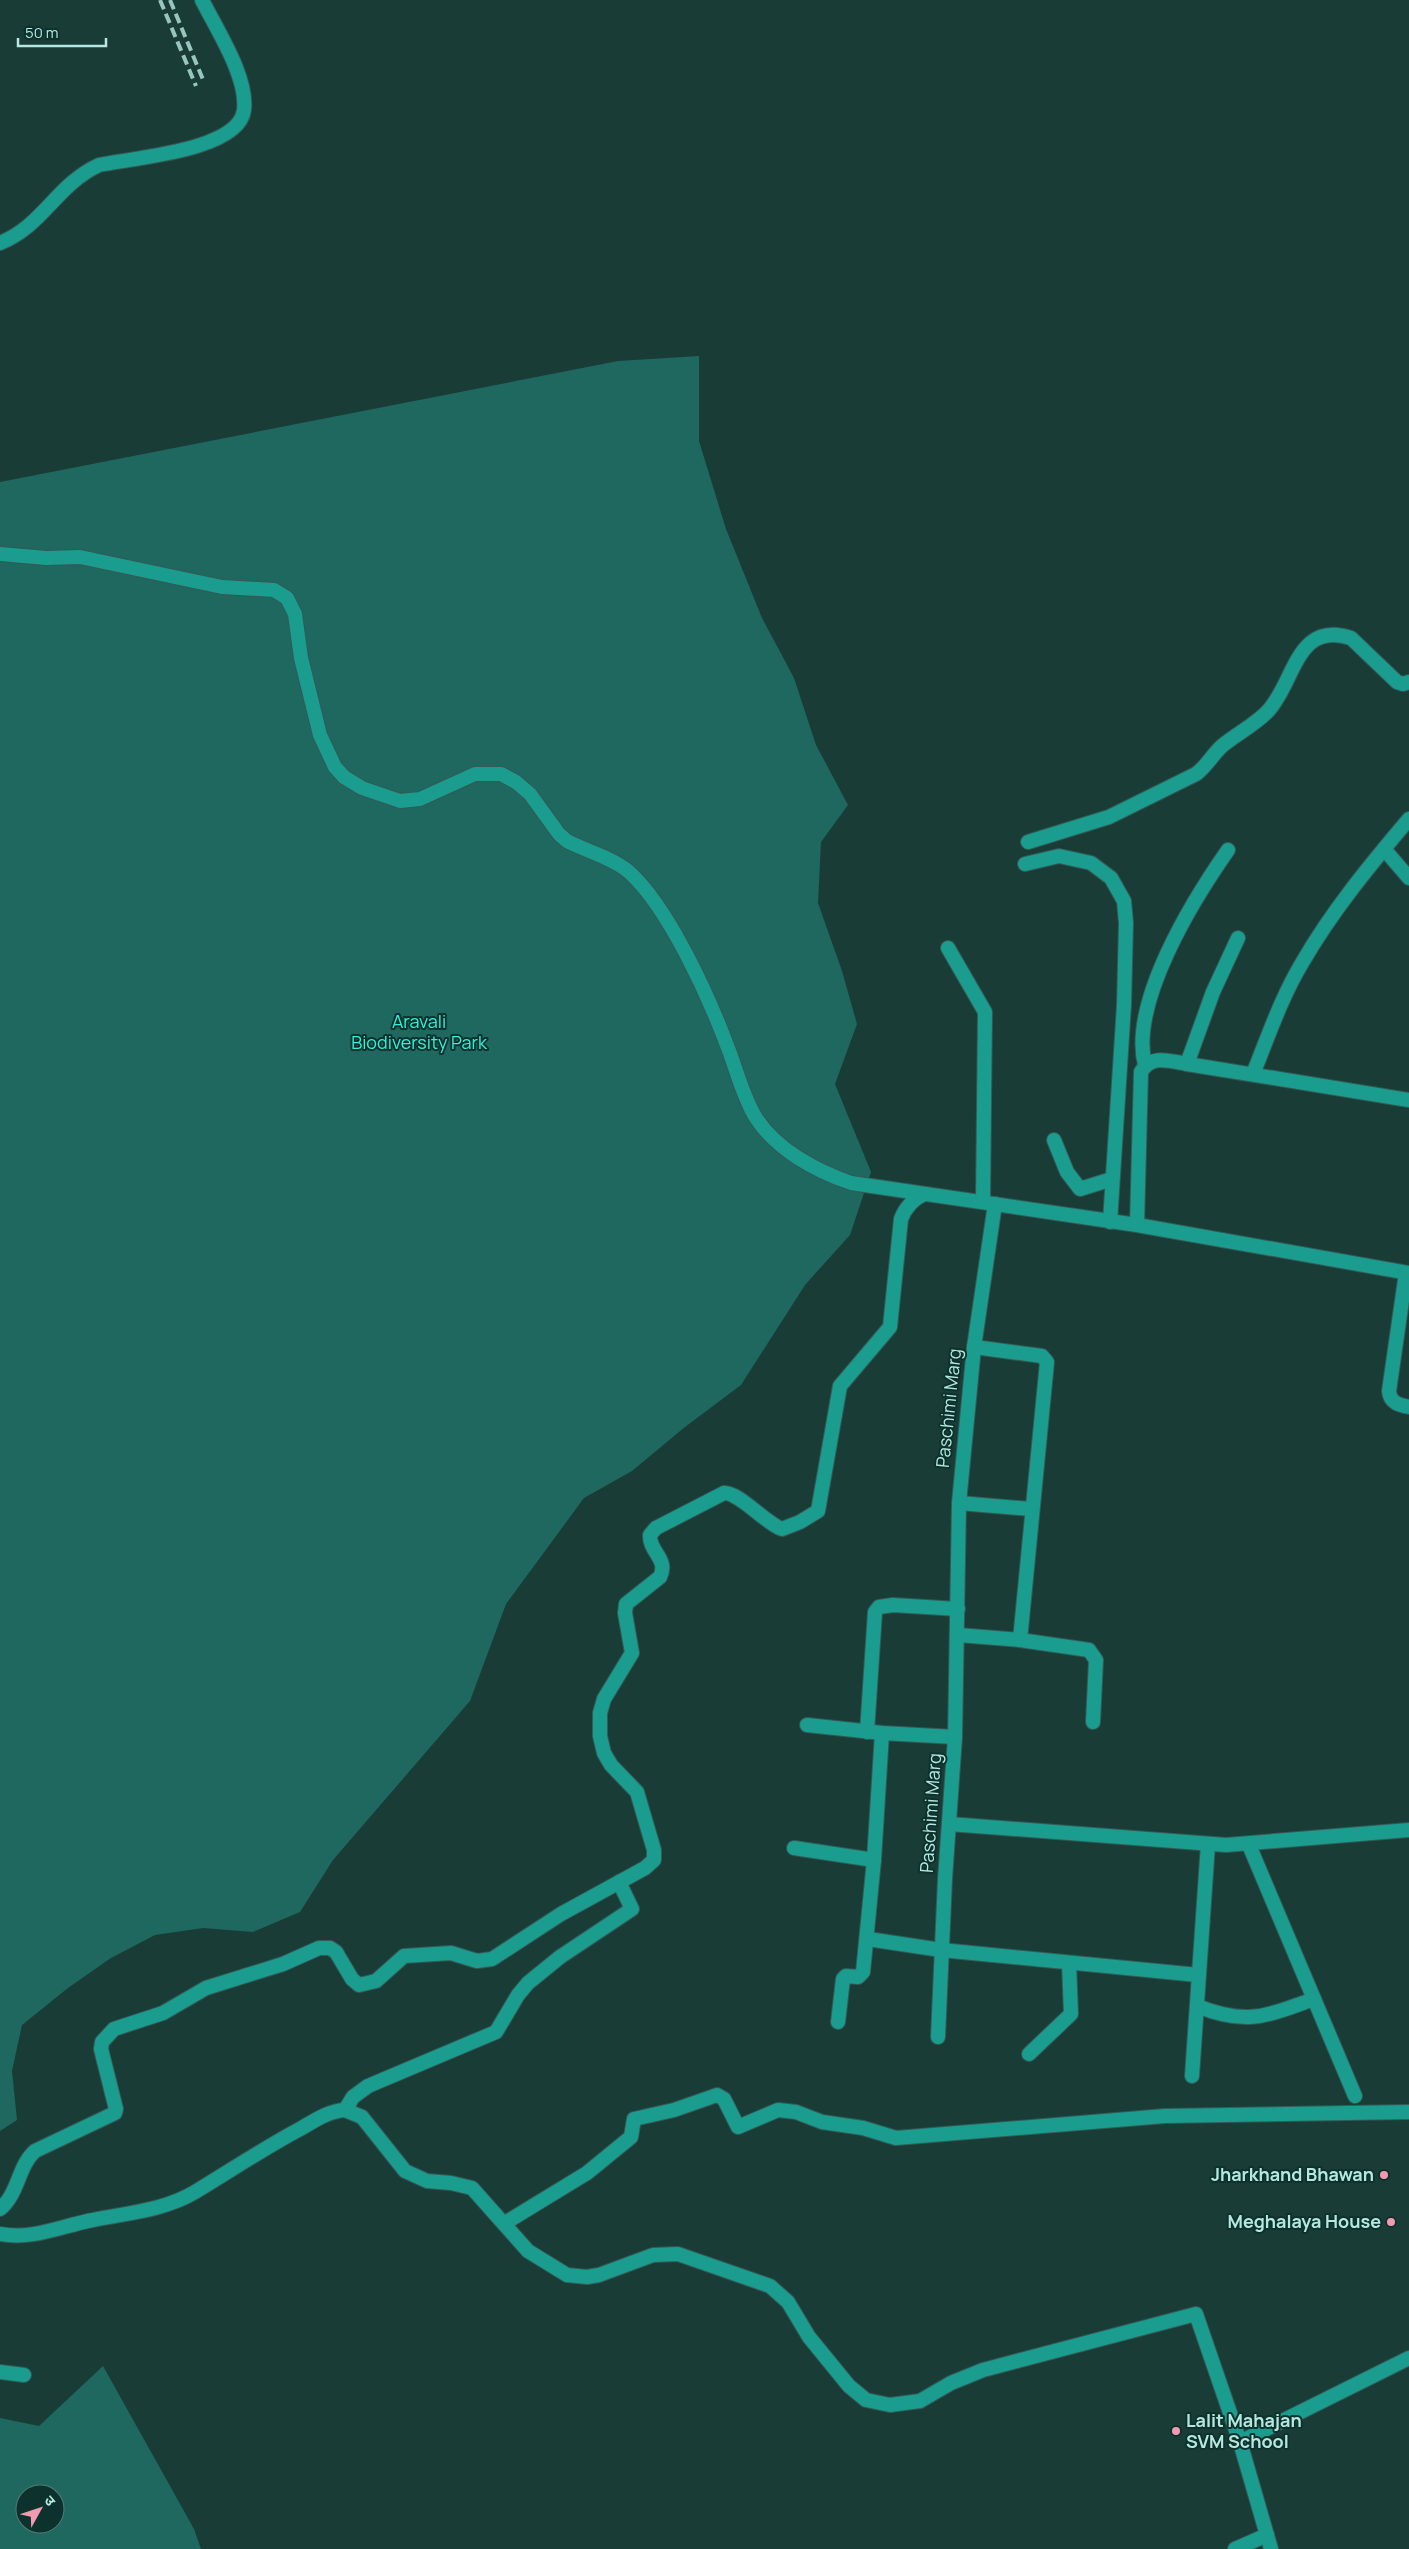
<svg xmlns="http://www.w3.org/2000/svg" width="1409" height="2549" viewBox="0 0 1409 2549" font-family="Manrope,'Noto Sans Devanagari',sans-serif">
	<rect width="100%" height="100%" fill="#193c37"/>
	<g fill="#1e685f" fill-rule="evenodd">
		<path d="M699 356V441L726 529 762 618 794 678 816 745 848 805 821 842 818 903 842 971 857 1024 835 1084 871 1172 850 1235 805 1285 741 1385 685 1427 632 1471 584 1498 506 1604 470 1701 333 1860 300 1912 253 1932 203 1928 155 1935 111 1958 68 1988 22 2025 12 2071 17 2120 0 2131V482L618 361Z"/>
		<path d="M103 2366 194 2529 201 2549H0V2418L39 2426ZM25 2494H55V2524H25Z"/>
	</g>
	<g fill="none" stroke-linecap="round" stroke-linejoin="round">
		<defs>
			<g id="minor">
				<path d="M0 243C43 226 56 185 99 165 131 158 239 151 244 110 248 77 217 30 202 0"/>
				<path d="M0 554 46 558 80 557 222 587 274 590 287 598 295 614 301 658 320 735 335 767 344 777 362 788 400 801 420 799 475 774H501L516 782 530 794 559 834 567 841C586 851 611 857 628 871 668 906 709 997 728 1048 737 1071 743 1097 756 1118 777 1150 816 1171 851 1183L1137 1225 1409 1273"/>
				<path d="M1028 842 1109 817 1196 774C1207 766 1212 755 1222 746 1236 734 1255 725 1268 711 1295 682 1296 620 1351 638L1397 682 1403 684 1409 682"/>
				<path d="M1384 849 1409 878"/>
				<path d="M1025 864 1059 856 1091 863 1111 878 1124 901 1126 923 1124 1005 1110 1222"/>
				<path d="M948 948 985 1012 983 1202"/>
				<path d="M1187 1064 1213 992 1238 938"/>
				<path d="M1145 1065C1129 1003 1193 900 1228 850"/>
				<path d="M1253 1074C1268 1037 1281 998 1302 963 1332 911 1370 865 1409 819"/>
				<path d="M1054 1140 1067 1172 1080 1189 1112 1179"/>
				<path d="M1137 1225 1141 1072C1151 1054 1170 1061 1187 1064L1409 1100"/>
				<path d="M1406 1273 1389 1391C1390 1403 1399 1405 1409 1407"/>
				<path d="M974 1347 1042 1356 1047 1362 1020 1640"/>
				<path d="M959 1503 1031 1509"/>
				<path d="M958 1635 1020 1640 1089 1650 1096 1660 1093 1722"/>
				<path d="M807 1725 882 1733 955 1737"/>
				<path d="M867 1732 875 1612 879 1607 893 1605 958 1609"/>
				<path d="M949 1824 1226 1845 1409 1830"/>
				<path d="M1249 1845 1355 2096"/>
				<path d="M794 1848 874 1860"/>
				<path d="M868 1939 941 1950 1198 1975"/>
				<path d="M1197 2006C1247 2026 1266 2016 1314 1999"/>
				<path d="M838 2022 843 1979 846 1976 858 1977 863 1972 874 1860 882 1733"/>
				<path d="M938 2037 945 1879 955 1737 959 1503 974 1347 995 1204"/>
				<path d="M1029 2054 1071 2014 1069 1963"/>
				<path d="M1192 2076 1208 1844"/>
				<path d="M345 2110 353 2097 368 2086 496 2032 518 1995 528 1983 560 1957 632 1909 619 1882"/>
				<path d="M0 2209C19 2193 18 2166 35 2151L115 2113 116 2109 101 2049 102 2042 114 2029 163 2013 206 1988 283 1964 319 1948H330L336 1952 352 1979 359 1985 376 1981 404 1956 451 1953 477 1961 492 1959 561 1914 645 1868 654 1860V1850L637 1792 611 1765 604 1753 600 1736V1713L604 1699 632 1653 625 1613 626 1604 660 1577C669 1559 649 1552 650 1535L656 1528 724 1493C739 1492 765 1523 782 1529L800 1522 818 1511 840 1386 890 1327 901 1219C905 1208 914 1198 925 1194"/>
				<path d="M505 2223 587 2173 631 2137 634 2119 674 2110 717 2095 724 2099 738 2127 778 2110 796 2112 822 2122 863 2128 896 2138 1165 2116 1409 2112"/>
				<path d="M0 2234C33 2240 61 2226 93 2220 128 2213 165 2210 195 2192 230 2171 264 2148 300 2129 314 2121 328 2111 345 2110L362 2117 405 2171 427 2181 451 2183 472 2188 528 2251 567 2275 587 2277 599 2275 653 2255 678 2254 770 2286 788 2302 809 2337 849 2386 866 2400 890 2405 920 2401 951 2383 983 2370 1196 2314 1240 2442 1271 2549"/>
				<path d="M0 2372 24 2375"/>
				<path d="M1240 2442 1409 2358"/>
				<path d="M1235 2549 1267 2535"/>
			</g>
		</defs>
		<use href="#minor" stroke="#335a55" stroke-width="16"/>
		<use href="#minor" stroke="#1a9c8e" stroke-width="14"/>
		<g stroke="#97c6be" stroke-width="4" stroke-dasharray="10 5" stroke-linecap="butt">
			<path d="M160 0 196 86"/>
			<path d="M170 0 204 82"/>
		</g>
	</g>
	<g fill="#f29ab0" stroke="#0d322d" stroke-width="2">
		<circle cx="1384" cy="2175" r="5"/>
		<circle cx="1391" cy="2222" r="5"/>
		<circle cx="1176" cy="2431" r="5"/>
	</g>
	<g text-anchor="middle" stroke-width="4" stroke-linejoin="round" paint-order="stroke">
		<g font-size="18" fill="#31f2dd" stroke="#0d322d">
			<text x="419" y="1028">Aravali<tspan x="419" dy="21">Biodiversity Park</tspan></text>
		</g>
		<g font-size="18" fill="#b6e8df" stroke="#0d322d">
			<text transform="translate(949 1408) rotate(-84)" y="6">Paschimi Marg</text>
			<text transform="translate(931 1813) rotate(-86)" y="6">Paschimi Marg</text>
		</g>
		<g font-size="18" font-weight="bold" fill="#b6e8df" stroke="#0d322d" text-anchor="end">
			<text x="1374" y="2181">Jharkhand Bhawan</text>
			<text x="1381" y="2228">Meghalaya House</text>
			<text x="1186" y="2427" text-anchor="start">Lalit Mahajan<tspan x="1186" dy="21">SVM School</tspan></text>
		</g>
	</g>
	<g transform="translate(40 2509) rotate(50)"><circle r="24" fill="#0d322d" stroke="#517b74"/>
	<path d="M0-4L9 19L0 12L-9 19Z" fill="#f29ab0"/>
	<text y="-8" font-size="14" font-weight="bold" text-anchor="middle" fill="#b6e8df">उ</text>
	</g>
	<path d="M18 38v8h88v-8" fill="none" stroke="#b6e8df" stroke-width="2.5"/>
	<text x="25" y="38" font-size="15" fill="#b6e8df" stroke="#0d322d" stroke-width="4" paint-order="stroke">50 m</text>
</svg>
